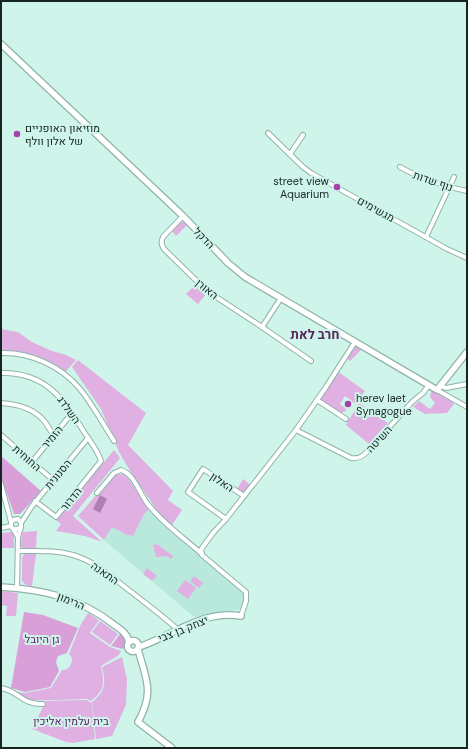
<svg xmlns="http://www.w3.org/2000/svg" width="468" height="749" viewBox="0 0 468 749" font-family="'DM Sans',Heebo,sans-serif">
	<rect width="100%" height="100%" fill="#cff5eb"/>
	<path fill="#b9e8dc" d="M149 509 153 515 243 591 245 597 241 609 194 617 104 540 112 527 127 535 133 536 144 514Z"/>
	<g fill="#e0b0e2">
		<path d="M181 222H184L187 225 176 236 172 231Z"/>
		<path d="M197 283 208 292 198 304 186 294Z"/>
		<path d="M1 329 18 332 32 342 52 351 66 355 76 360 65 372C46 358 25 351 1 351Z"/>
		<path d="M355 346 361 350 350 361 347 359Z"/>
		<path d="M78 360 146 413 128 445 173 491 168 500 182 510 172 525 159 513 132 474 119 452 101 409 72 367Z"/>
		<path d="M337 371 365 391 356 404 345 396 340 404 347 410 338 415 317 400Z"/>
		<path d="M432 388 445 397 446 396 454 404 447 413 425 414 413 407 419 401 430 409 435 403 430 397Z"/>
		<path d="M359 403 388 423 369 444 346 425Z"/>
		<path d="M114 450 120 458 73 516 102 542 85 536 56 531 61 524 56 520Z"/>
		<path d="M123 474 127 477 149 509 144 514 133 536 127 535 112 527 104 540 78 516 111 478 115 475Z"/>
		<path d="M243 479 252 486 244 496 236 491Z"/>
		<path d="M37 531 36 548H23L21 546 22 532Z"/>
		<path d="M12 532 14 534V548H1V533Z"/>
		<path d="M157 544 173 556V557L170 559 168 556 156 557 153 545Z"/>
		<path d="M24 554H36L32 586 26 585 22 581V558Z"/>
		<path d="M147 568 157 576 152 581 143 574Z"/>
		<path d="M194 576 203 583 199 588 190 581Z"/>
		<path d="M185 580 196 588 188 599 177 591Z"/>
		<path d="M2 591 18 593 16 616H6L7 606 1 605Z"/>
		<path d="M88 613 99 620 90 633 110 647 121 651 119 655 101 666C104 683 106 689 91 701L87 699C77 699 31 702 26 699 22 698 19 694 16 692L25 693 51 688 62 670C69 670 72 665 72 658L69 654 80 626Z"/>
		<path d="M100 621 118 634 110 645 92 632Z"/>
		<path d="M122 657 127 679 126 705 112 736 96 739 92 702C106 691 106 683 102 667Z"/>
		<path d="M86 700 92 703 95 739 73 743 66 742 32 729 46 701Z"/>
	</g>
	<g fill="#d89fd9">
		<path d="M1 456 41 491 20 514H14L13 511 1 477Z"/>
		<path d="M24 612 43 615 78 628 67 653 58 656 56 662 59 671 50 687 25 692 11 688Z"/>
		<path d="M120 634 125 637C126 641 125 646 123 649L111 646Z"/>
	</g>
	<path fill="#b27cb4" d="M100 495 107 499 100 513 93 509Z"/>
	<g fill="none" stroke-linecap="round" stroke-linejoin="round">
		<defs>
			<g id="minor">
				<path d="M268 133 303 167 311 173 447 249 467 258"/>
				<path d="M290 154 303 135"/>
				<path d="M400 167C421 179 444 186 467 191"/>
				<path d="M183 216 163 237C161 242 161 244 164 249L207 291 262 327 311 361"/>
				<path d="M426 237 454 177"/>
				<path d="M262 327 281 298"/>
				<path d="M1 353C30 352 61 366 80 389 93 405 103 424 114 441"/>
				<path d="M1 373C45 372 63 398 84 432 90 441 98 451 101 461L56 517 35 501"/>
				<path d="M441 386 446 388 467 384"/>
				<path d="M437 390 467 407"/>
				<path d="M317 400 346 419"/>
				<path d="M1 403C17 404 34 408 45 422 48 426 50 431 54 435"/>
				<path d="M296 430 351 458C358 459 362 457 367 452L412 402 423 393 429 385"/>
				<path d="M1 435 53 480"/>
				<path d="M32 462 72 413"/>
				<path d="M1 484 11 522"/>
				<path d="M97 493 114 473 121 470C134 474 139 492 147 503 162 523 184 538 202 554"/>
				<path d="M226 519 188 492 203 469 244 496"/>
				<path d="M21 523 32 506 88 438"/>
				<path d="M1 528 11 526"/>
				<path d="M13 529H18L21 527V523L18 519 13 520 11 523V526L18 537"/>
				<path d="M18 551C37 551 55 550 73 555 97 562 115 580 134 594 149 606 164 617 177 629"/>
				<path d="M17 588 18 537 21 527"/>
				<path d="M241 616 246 601V592L202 555 201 550 202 548 213 533 226 519 296 430 326 387 355 342"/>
				<path d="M1 688C19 691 22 705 43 704"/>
			</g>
			<g id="tertiary">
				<path d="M1 44 183 216 228 263 245 277 437 390 467 352"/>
				<path d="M1 587C42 589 80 598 113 624 120 629 127 633 129 642"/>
				<circle cx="133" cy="646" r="5.5"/>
				<path d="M139 647C172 636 204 609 241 616"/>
				<path d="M138 649C146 680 155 691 138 722L172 748"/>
			</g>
		</defs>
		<use href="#minor" stroke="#8fb3aa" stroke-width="6"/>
		<use href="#tertiary" stroke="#8fb3aa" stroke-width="8"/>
		<use href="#minor" stroke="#fff" stroke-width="4"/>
		<use href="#tertiary" stroke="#fff" stroke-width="5.5"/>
	</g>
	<g fill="#a342a9" stroke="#cff5eb" stroke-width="1.5">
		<circle cx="17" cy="134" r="4"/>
		<circle cx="337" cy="187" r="4"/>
		<circle cx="348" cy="404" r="4"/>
	</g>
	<g text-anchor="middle" stroke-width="4" stroke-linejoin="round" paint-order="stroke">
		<g font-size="11" fill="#172522" stroke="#cff5eb" text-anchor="start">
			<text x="25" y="132">מוזיאון האופניים<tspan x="25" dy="13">של אלון וולף</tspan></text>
			<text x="329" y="185" text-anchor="end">street view<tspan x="329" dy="13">Aquarium</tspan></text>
			<text x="356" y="402">herev laet<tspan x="356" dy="13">Synagogue</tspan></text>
		</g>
		<g font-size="11" fill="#172522" stroke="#cff5eb">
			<text transform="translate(433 181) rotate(19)" y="4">נוף שדות</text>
			<text transform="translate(376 209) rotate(29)" y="4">מגשימים</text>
			<text transform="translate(204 238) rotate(46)" y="4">הדקל</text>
			<text transform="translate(207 289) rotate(39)" y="4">האורן</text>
			<text transform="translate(69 410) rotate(54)" y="4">השלדג</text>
			<text transform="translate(52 437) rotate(-50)" y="4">הזמיר</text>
			<text transform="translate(379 439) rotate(-47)" y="4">השיטה</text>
			<text transform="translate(27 458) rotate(41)" y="4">החוחית</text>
			<text transform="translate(58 474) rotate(-50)" y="4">הסנונית</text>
			<text transform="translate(222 482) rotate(34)" y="4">האלון</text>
			<text transform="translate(71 499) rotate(-51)" y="4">הדרור</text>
			<text transform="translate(105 573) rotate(35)" y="4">התאנה</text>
			<text transform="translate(71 601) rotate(22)" y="4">הרימון</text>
			<text transform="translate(183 629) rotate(-22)" y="4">יצחק בן צבי</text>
		</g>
		<g font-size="11" fill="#5e1b62" stroke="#cff5eb">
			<text x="42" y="643">גן היובל</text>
			<text x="71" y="725">בית עלמין אליכין</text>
		</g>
		<g font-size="13" font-weight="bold" fill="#572759" stroke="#cff5eb">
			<text x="315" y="339">חרב לאת</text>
		</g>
	</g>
	<rect width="468" height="749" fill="none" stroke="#172522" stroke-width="4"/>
</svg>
